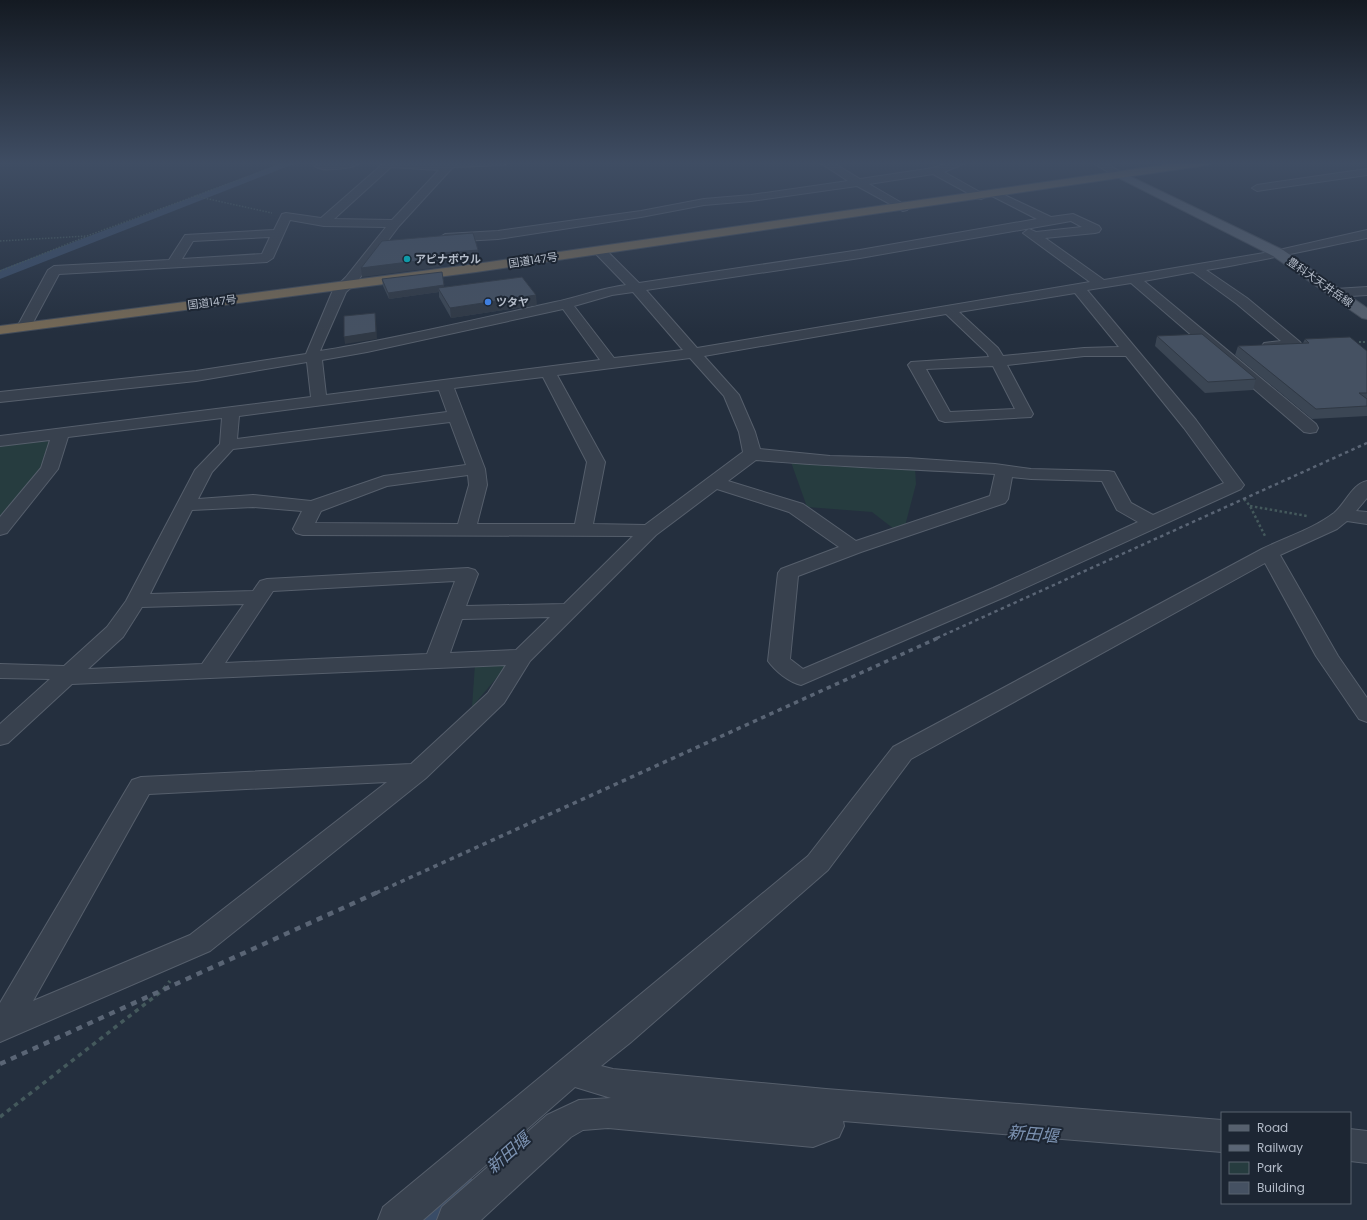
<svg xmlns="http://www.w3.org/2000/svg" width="1367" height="1220" viewBox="0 0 1367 1220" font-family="Poppins,'Noto Sans JP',sans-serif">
	<rect width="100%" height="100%" fill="#242f3e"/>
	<g fill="#263c3f">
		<path d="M49 441 40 469 0 517V446Z"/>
		<path d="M791 462C833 467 873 468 915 467L916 484 905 526 894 529 872 512 807 507Z"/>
		<path d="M510 662 472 707 475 664Z"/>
	</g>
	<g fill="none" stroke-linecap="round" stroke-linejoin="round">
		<g fill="#394c67" fill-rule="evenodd">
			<path d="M284 162H299L0 279V270Z"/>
			<path d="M462 1175 475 1180 480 1193 475 1206 459 1220H413C422 1200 442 1183 462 1175Z"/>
		</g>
		<defs>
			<g id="minor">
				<path d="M330 162H361C356 169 320 172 315 166L320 163Z"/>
				<path d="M385 162 445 164 446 162H509L504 165 453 167 399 226 356 283 346 292 320 351C399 338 477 319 555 302 579 297 602 288 626 285L596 254 594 251 596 248H604L639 283 860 250 1037 219 992 196 990 194 996 191 1051 217 1073 214 1099 226 1101 229 1099 232 1095 233 1045 238 1104 280 1270 252 1367 230V238C1313 249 1260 261 1206 270L1247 298 1300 342 1302 345 1300 348 1269 350 1264 349 1262 346 1264 343 1281 341 1237 304 1193 272 1144 281 1316 424 1318 428 1316 432 1310 433 1304 432 1131 283 1087 290 1196 420 1244 485 1241 489 1007 596 801 685C789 682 775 671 768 661L778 573 781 569 839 547 789 512 717 489 656 535 530 661 504 703 426 778 210 951 0 1042V1003L132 780 141 777 411 764 488 693 506 665 72 684 8 743 0 745V724L50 679 0 678V664L64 666 107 627 126 601 195 470 220 444 222 418 68 437 58 469 7 533 0 535V517L41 468 50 440 0 446V436L311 397 307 362 196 381 0 402V392L196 371 306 354 333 290 346 277 386 227 324 226 290 220 273 258 267 262 59 274 29 330H19L17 327 48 270 54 266 169 260 185 235 274 230 282 214 286 213 321 218ZM391 167 439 170 392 220 334 219ZM1071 221 1082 227 1036 232 1029 229 1023 233 1090 282 697 348 646 290 860 258ZM270 237 262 254 182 259 193 241ZM633 292 683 350 614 358 574 306 612 295ZM1075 293 1119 347 1084 348 1003 356 998 348 959 312ZM563 309 600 360 326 395 322 360 367 352ZM946 314 987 353 989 357 911 362 908 365 939 420 945 422 1031 417 1033 414 1007 365 1084 356H1126L1184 428 1224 483 1153 515 1131 503 1114 472 1108 471 1031 469 995 464 907 458 830 456 760 449 755 432 739 395 704 356ZM690 358 724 396 739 432 743 452 645 525 593 524 605 462 557 375ZM993 366 1015 409 950 412 926 369ZM543 377 587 462 575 524H477L487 485 485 469 454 388ZM439 390 447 412 237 439 239 416ZM450 422 466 465 384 476 311 501 253 495 198 499 212 472 233 449ZM756 460C835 467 915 469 995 474L990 496 856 541 803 504 728 481ZM468 475 469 485 458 524 315 523 321 511 387 486ZM1012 477 1031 479 1102 481 1117 510 1138 522 993 588 803 669 790 659 798 576 861 552 1005 503 1008 499ZM253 507 302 511 293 529 296 533 303 535 633 536 564 604 466 606 478 574 475 570 468 568 267 579 260 581 253 591 150 594 192 510ZM455 581 427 654 225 663 273 591ZM244 604 202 664 88 669 123 637 142 607ZM550 617 516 650 450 653 462 619ZM387 782 190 935 33 1001 149 794Z"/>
				<path d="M819 162H832L860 179 933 168 952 162H968L944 172 987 196 981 199 977 198 933 174 869 184 907 206 909 208 907 210 903 211 857 186 751 201 704 205 641 217 498 239 445 242 439 238 445 234 498 231 641 211 704 199 751 195 848 181Z"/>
				<path d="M1091 162H1104L1126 175 1125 177H1117Z"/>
				<path d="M1367 169V175L1257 191 1252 188 1257 185Z"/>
				<path d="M1367 287V295L1335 297 1330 296 1328 293 1330 290 1335 289Z"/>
				<path d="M1367 481V498L1356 511 1367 512V524L1347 521 1337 529 1280 555 1338 656 1367 698V722L1359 719 1316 656 1265 563 911 759 828 870 630 1043 601 1066 613 1069 826 1089 1222 1120V1152L843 1121 844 1126 839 1137 813 1147 608 1128 583 1130 571 1137 481 1220H437L442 1207 547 1115 579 1100 611 1098 575 1087 423 1220H378L383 1207 808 856 893 747 1262 549C1286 537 1313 529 1334 513 1346 503 1352 484 1367 481Z"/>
				<path d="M1350 1129 1367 1131V1163L1350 1161Z"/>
			</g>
			<path id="major" d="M1121 172 1283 250 1367 308V319L1362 318 1273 256 1117 177 1115 175 1117 173Z"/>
			<path id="highway" d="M1184 162H1213L1208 165 476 272 0 334V326L476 264Z"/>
		</defs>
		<use href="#minor" stroke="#565f6c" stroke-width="2"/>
		<use href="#major" stroke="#414a57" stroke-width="2"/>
		<use href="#highway" stroke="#434c59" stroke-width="2"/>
		<g stroke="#44595c" stroke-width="1.5" stroke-dasharray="1.5 1.5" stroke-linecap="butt">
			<path d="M195 196 272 213"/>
			<path d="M0 241 87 236 287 162"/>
			<path d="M0 271 85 237"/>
		</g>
		<path stroke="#44595c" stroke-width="2" stroke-dasharray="2 2" stroke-linecap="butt" d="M1359 342H1367"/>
		<g stroke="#44595c" stroke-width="2.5" stroke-dasharray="2.5 2.5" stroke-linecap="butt">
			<path d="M1244 499 1250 506 1265 536"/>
			<path d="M1250 506 1307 516"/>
		</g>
		<path stroke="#44595c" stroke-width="3.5" stroke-dasharray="4.5 4.5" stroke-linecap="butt" d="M0 1117 163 990 170 981"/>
		<use href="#minor" fill="#38414e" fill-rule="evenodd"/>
		<use href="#major" fill="#56606e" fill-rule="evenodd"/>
		<use href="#highway" fill="#746855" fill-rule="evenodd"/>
		<path stroke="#5a6575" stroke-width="2.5" stroke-dasharray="3.5 3.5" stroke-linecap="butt" d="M937 638 1367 443"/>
		<path stroke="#5a6575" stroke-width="3.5" stroke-dasharray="4.5 4.5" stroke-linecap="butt" d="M376 893 940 637"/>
		<path stroke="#5a6575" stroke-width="4.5" stroke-dasharray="6 6" stroke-linecap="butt" d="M0 1064 378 892"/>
	</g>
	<g fill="#3b4654">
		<path d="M382 279 444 287 537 305 451 318 439 297V292L389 299 383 286Z"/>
		<path d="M1157 336 1256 379 1253 390 1205 393 1155 346Z"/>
		<path d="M1305 339 1367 351V416L1312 419 1235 355 1238 346 1303 343Z"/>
	</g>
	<g fill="#303945">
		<path d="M478 250 479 259 440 262 441 267 362 277 361 268 439 253Z"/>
		<path d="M444 285 445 292 438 288 439 292 389 299 388 293Z"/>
		<path d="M536 295 537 305 451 318 450 308Z"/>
		<path d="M375 313 376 320 377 339 345 344 344 337Z"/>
	</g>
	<g fill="#455162" stroke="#303945">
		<path d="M473 233 478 250 439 253 440 258 361 268 382 241Z"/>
		<path d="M442 272 444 285 388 293 382 279Z"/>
		<path d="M522 277 536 295 450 308 438 288Z"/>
		<path d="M375 313 376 332 344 337V316Z"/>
		<path d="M1202 334 1256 379 1208 382 1157 336Z"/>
		<path d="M1350 337 1367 351V393H1359L1367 399V406L1316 409 1238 346 1309 343 1305 339Z"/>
	</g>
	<linearGradient id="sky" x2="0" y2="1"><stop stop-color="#141a22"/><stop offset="0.49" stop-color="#3f4d63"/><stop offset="1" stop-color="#3f4d63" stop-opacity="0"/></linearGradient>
	<rect width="1367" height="333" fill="url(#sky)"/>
	<circle fill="#0f9aa8" stroke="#1d2633" stroke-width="1.5" cx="407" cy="259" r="4"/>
	<circle fill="#3f7fe0" stroke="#1d2633" stroke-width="1.5" cx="488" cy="302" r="4"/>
	<g text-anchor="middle" stroke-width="4" stroke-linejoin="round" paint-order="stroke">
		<g font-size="11" font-weight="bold" fill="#b4bcc9" stroke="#1d2633" text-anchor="start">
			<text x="415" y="263">アピナボウル</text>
			<text x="496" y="306">ツタヤ</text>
		</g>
		<g font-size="11" fill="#b4bcc9" stroke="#1d2633">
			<text transform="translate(533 260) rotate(-8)" y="4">国道147号</text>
			<text transform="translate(1320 282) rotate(35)" y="4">豊科大天井岳線</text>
			<text transform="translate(212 302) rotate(-7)" y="4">国道147号</text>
		</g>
		<g font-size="17" font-style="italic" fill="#7c92b1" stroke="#1d2633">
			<text transform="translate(1033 1134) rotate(5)" y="6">新田堰</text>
			<text transform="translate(508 1153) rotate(-41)" y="6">新田堰</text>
		</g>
	</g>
	<rect x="1221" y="1112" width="130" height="92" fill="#1d2633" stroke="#59626f"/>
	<rect x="1229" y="1125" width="20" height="6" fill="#56606e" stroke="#59626f"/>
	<text x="1257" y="1132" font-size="12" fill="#b4bcc9">Road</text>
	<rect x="1229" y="1145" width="20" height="6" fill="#5a6575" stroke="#59626f"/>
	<text x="1257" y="1152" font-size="12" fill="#b4bcc9">Railway</text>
	<rect x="1229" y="1162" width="20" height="12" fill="#263c3f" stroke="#59626f"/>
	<text x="1257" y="1172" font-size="12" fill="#b4bcc9">Park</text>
	<rect x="1229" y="1182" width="20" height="12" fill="#455162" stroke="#59626f"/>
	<text x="1257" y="1192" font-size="12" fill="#b4bcc9">Building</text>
</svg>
